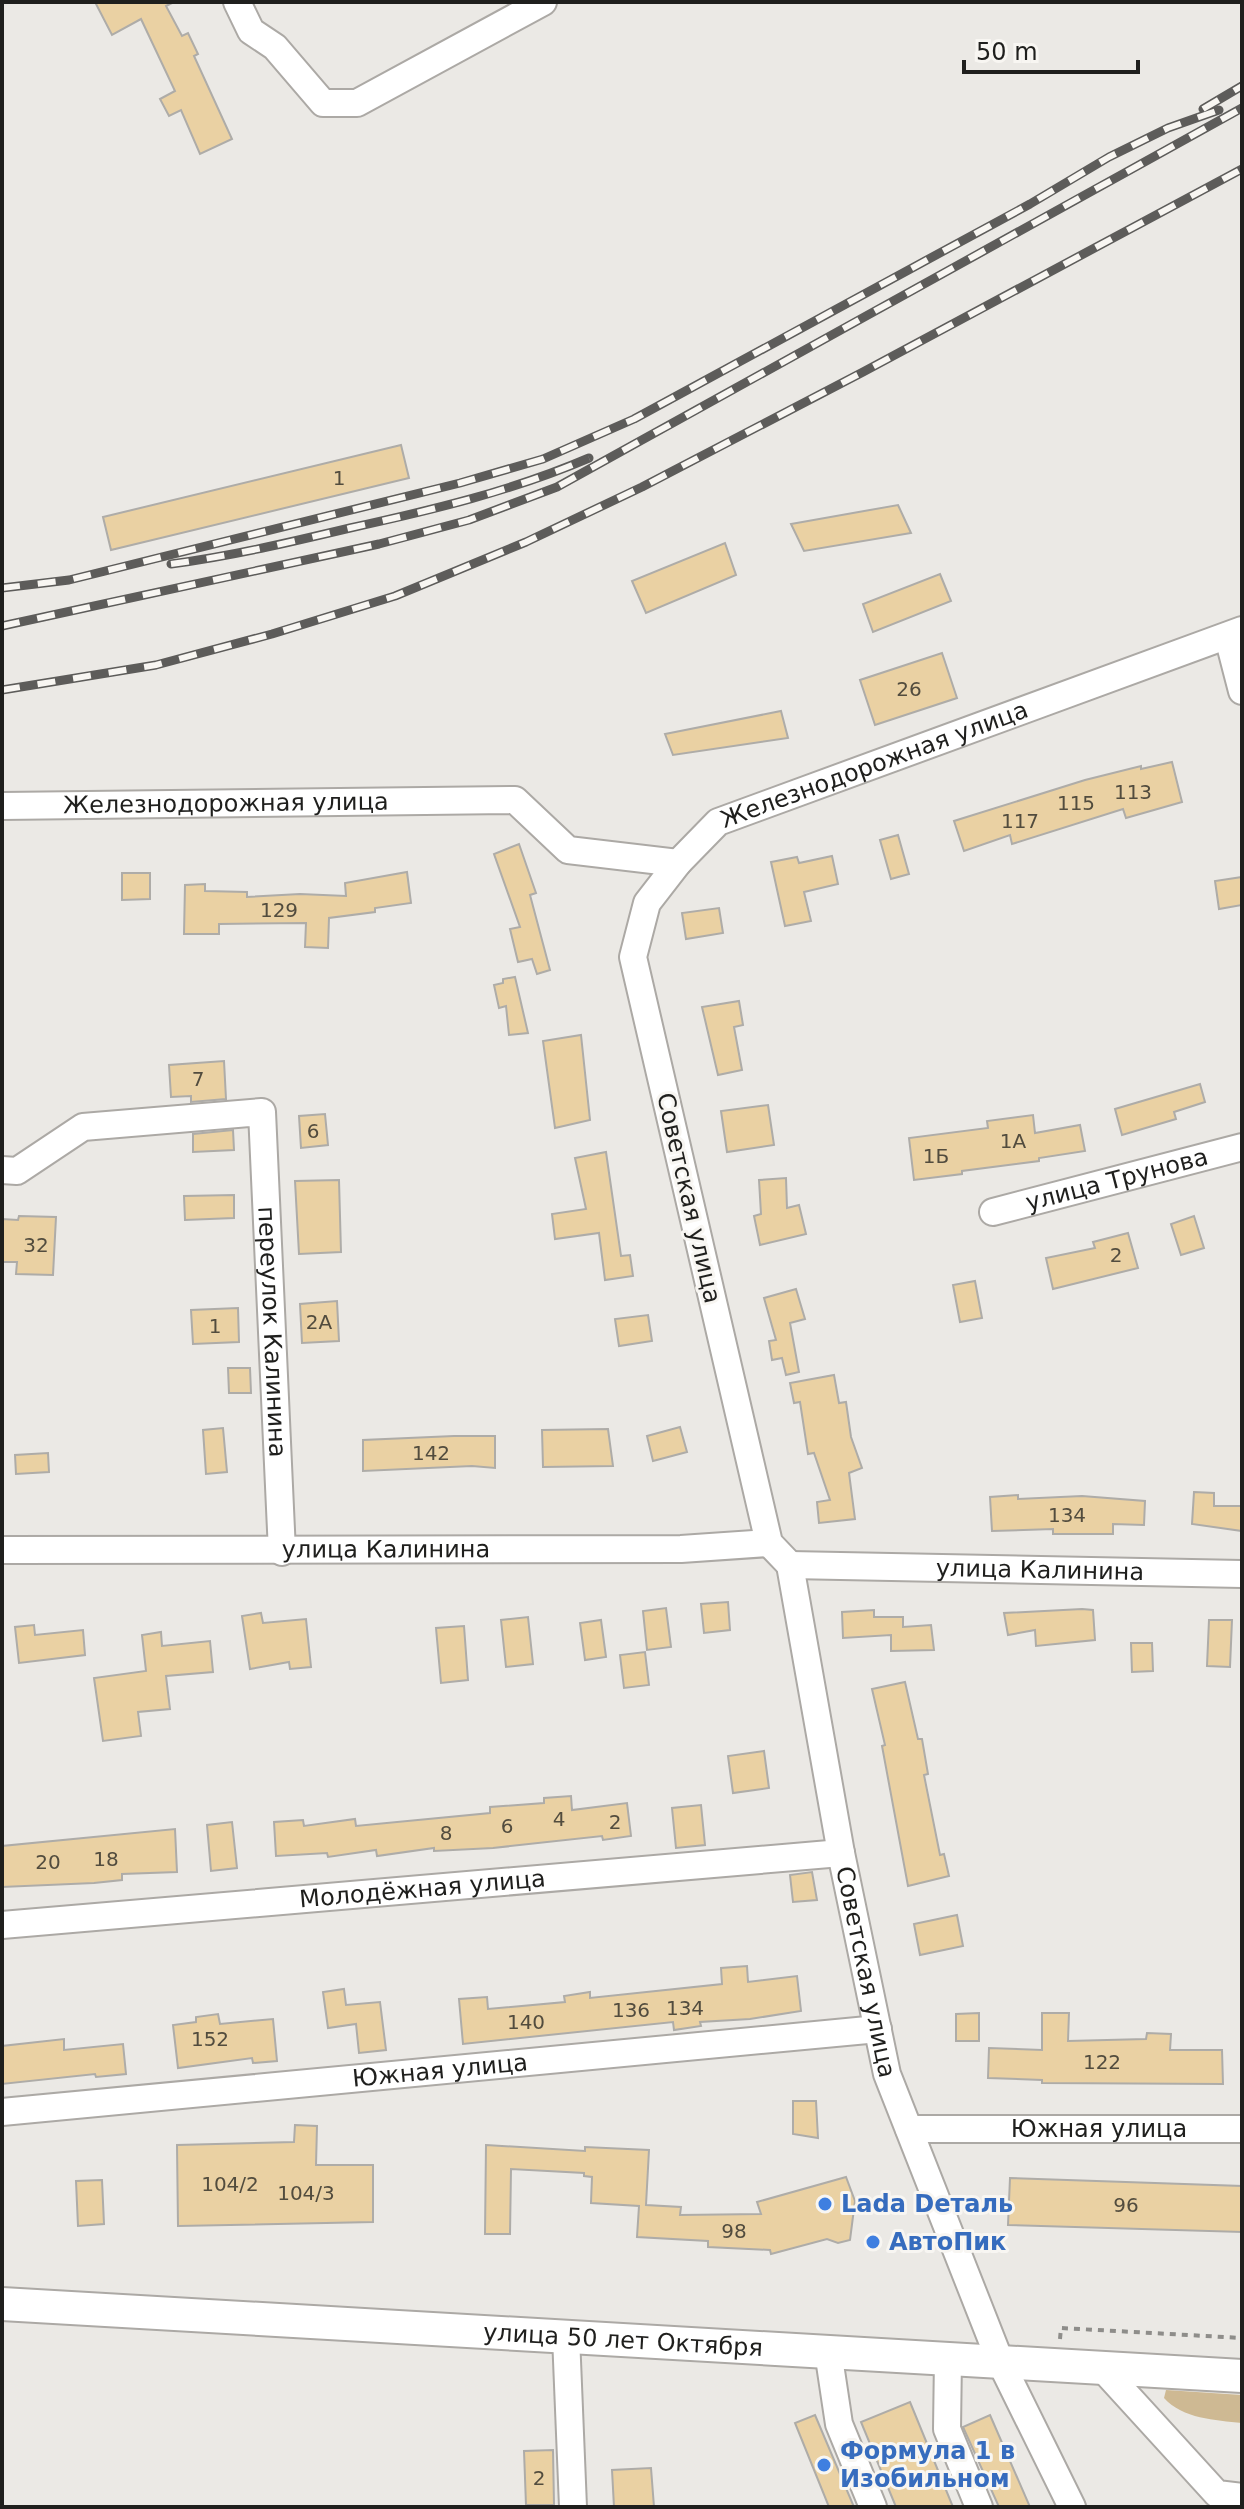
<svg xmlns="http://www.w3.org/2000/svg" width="1244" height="2509" viewBox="0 0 1244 2509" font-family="'DejaVu Sans',sans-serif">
	<rect width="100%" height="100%" fill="#ebe9e5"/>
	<path fill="#ceb993" d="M1166 2390 1242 2395V2423C1215 2420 1183 2419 1164 2398Z"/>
	<g fill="#ead1a3" stroke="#aeaca8" stroke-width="2">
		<path d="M95 2H174L166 6 182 36 188 33 198 54 194 56 232 139 200 154 181 110 169 116 160 99 175 91 141 19 112 35Z"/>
		<path d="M401 445 409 478 111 550 103 517Z"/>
		<path d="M898 505 911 533 804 551 791 524Z"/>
		<path d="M725 543 736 575 646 613 632 581Z"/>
		<path d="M940 574 951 601 873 632 863 604Z"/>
		<path d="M942 653 957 698 875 725 860 680Z"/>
		<path d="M781 711 788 738 673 755 665 734Z"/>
		<path d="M1172 762 1182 802 1126 818 1123 809 1012 844 1010 835 964 851 954 821 1085 780 1141 766V769Z"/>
		<path d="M898 835 909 874 891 879 880 840Z"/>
		<path d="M519 844 536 893 530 895 550 970 537 974 532 959 518 962 510 929 520 927 494 854Z"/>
		<path d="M832 856 838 884 804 892 811 921 785 926 771 862 797 857 799 863Z"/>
		<path d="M407 872 411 903 375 908V912L329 918 328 948 305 947 306 923 219 924V934H184L185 885 205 884V891L247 892V897L300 894 346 896 345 883Z"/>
		<path d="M122 873H150V899L122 900Z"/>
		<path d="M1242 877V905L1219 909 1215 881Z"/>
		<path d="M719 908 723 933 686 939 682 913Z"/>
		<path d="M515 977 528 1033 509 1035 506 1006 499 1008 494 985 503 983V979Z"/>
		<path d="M739 1001 743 1025 734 1027 742 1070 718 1075 702 1007Z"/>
		<path d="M581 1035 590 1120 555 1128 543 1041Z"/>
		<path d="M224 1061 226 1099 191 1102V1096L171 1097 169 1065Z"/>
		<path d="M1200 1084 1205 1102 1174 1112 1176 1119 1122 1135 1115 1109Z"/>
		<path d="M768 1105 774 1145 727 1152 721 1111Z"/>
		<path d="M325 1114 328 1145 301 1148 299 1116Z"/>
		<path d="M1033 1115 1035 1133 1080 1125 1085 1151 1039 1158V1161L962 1171V1174L914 1180 909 1138 988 1128 987 1121Z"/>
		<path d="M233 1130 234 1150 193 1152V1134Z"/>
		<path d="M606 1152 621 1256 630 1255 633 1276 605 1280 599 1233 555 1239 552 1214 586 1209 575 1158Z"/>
		<path d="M786 1178 787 1208 799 1205 806 1234 760 1245 754 1216 761 1214 759 1180Z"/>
		<path d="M339 1180 341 1252 299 1254 295 1181Z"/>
		<path d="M234 1195V1218L185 1220 184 1196Z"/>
		<path d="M19 1216 56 1217 53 1275 16 1274 17 1262H2V1219L18 1220Z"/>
		<path d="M1194 1216 1204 1248 1181 1255 1171 1224Z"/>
		<path d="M1128 1233 1138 1268 1053 1289 1046 1258 1095 1248 1093 1242Z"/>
		<path d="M975 1281 982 1318 960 1322 953 1285Z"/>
		<path d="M796 1289 805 1319 790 1323 799 1372 786 1375 782 1358 772 1360 769 1341 776 1340 764 1298Z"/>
		<path d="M337 1301 339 1341 302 1343 300 1304Z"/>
		<path d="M238 1308 239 1342 193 1344 191 1310Z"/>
		<path d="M648 1315 652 1341 619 1346 615 1319Z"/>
		<path d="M228 1368H250L251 1393H229Z"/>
		<path d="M834 1375 839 1403 846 1402 851 1437 862 1468 849 1473 855 1519 819 1523 817 1502 830 1500 814 1453 808 1454 800 1402 794 1403 790 1383Z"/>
		<path d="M680 1427 687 1452 653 1461 647 1436Z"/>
		<path d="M223 1428 227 1472 206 1474 203 1430Z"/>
		<path d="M608 1429 613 1466 543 1467 542 1430Z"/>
		<path d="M454 1436H495V1468L472 1466 363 1471V1440Z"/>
		<path d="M48 1453 49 1472 16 1474 15 1455Z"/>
		<path d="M1194 1492 1214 1493V1506H1242V1531L1192 1524Z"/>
		<path d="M1018 1495V1499L1082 1496 1145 1501 1144 1525 1113 1524V1534H1053V1529L992 1531 990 1497Z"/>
		<path d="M728 1602 730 1630 704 1633 701 1604Z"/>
		<path d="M666 1608 671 1647 647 1650 643 1611Z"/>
		<path d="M1082 1609 1093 1610 1095 1640 1036 1646 1035 1630 1008 1635 1004 1613Z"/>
		<path d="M874 1610V1617H903V1627L931 1625 934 1650 891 1651V1635L843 1638 842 1612Z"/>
		<path d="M261 1613 263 1623 306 1619 311 1667 290 1669 289 1662 250 1669 242 1616Z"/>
		<path d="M528 1617 533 1664 506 1667 501 1620Z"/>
		<path d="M601 1620 606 1657 585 1660 580 1623Z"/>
		<path d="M1209 1620H1232L1230 1667 1207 1666Z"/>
		<path d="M34 1625 35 1635 83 1630 85 1655 19 1663 15 1627Z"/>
		<path d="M464 1626 468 1680 441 1683 436 1628Z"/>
		<path d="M161 1632 162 1646 210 1641 213 1672 166 1676 170 1709 138 1712 141 1736 103 1741 94 1678 146 1671 142 1635Z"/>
		<path d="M1131 1643H1152L1153 1671 1132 1672Z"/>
		<path d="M645 1652 649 1685 624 1688 620 1655Z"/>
		<path d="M905 1682 918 1739H922L928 1774 924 1775 940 1855 944 1854 949 1876 908 1886 882 1746 885 1745 872 1689Z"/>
		<path d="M764 1751 769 1788 733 1793 728 1756Z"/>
		<path d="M571 1796 572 1810 627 1803 631 1836 603 1840 602 1836 493 1848 434 1851V1848L377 1856 376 1850 328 1857 327 1853 276 1856 274 1822 303 1820 304 1826 355 1819 356 1826 490 1813V1807L544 1803V1798Z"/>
		<path d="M701 1805 705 1845 676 1848 672 1808Z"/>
		<path d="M232 1822 237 1868 211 1871 207 1825Z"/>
		<path d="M175 1829 177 1872 122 1874V1880L94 1883 2 1887V1846Z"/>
		<path d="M812 1872 817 1900 793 1902 790 1875Z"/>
		<path d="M957 1915 963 1946 920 1955 914 1924Z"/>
		<path d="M747 1966 748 1982 797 1976 801 2011 750 2019 700 2022 701 2026 674 2030 673 2022 463 2044 459 1999 487 1997 488 2009 565 2002 564 1996 590 1992V1998L722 1984 721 1968Z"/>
		<path d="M344 1989 346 2005 380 2002 386 2050 359 2053 356 2024 328 2028 323 1992Z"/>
		<path d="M979 2013V2041H956V2014Z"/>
		<path d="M1042 2013H1069L1068 2041 1146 2039 1147 2033 1171 2034 1170 2050H1222L1223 2084 1042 2083V2080L988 2078 989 2048 1042 2050Z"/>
		<path d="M218 2014 220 2024 273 2019 277 2061 253 2063 252 2058 178 2068 173 2025 196 2022V2017Z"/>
		<path d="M64 2039V2050L123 2044 126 2074 96 2077 95 2074 2 2084V2046Z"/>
		<path d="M793 2101H816L818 2138 793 2134Z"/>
		<path d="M295 2125 317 2126 316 2165H373V2222L178 2226 177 2145 294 2142Z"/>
		<path d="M486 2145 585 2151V2147L649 2150 646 2205 681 2207 680 2215 761 2214 757 2202 846 2177 855 2201 850 2240 838 2243 827 2239 771 2254 770 2250 708 2247V2241L637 2237 639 2206 591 2203 592 2177 584 2176V2173L511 2169 510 2234H485Z"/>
		<path d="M1010 2178 1242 2186V2232L1008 2225Z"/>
		<path d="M102 2180 104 2224 78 2226 76 2181Z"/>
		<path d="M910 2402 953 2507H896L861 2422Z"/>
		<path d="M815 2415 854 2507H829L795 2423Z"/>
		<path d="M990 2415 1030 2507H999L963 2427Z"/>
		<path d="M553 2450 554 2505H526L524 2451Z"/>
		<path d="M651 2468 654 2507H614L612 2470Z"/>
	</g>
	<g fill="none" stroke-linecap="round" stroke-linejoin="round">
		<defs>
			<g id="minor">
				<path d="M237 2 251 31 275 47 323 103H357L543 2"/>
				<path d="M1228 637 1242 691"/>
				<path id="s1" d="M2 806 515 800 568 850 678 863"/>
				<path id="s2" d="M2 1170 17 1171 83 1127 262 1112 282 1552"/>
				<path id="s3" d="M993 1212 1242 1147"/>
				<path id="s4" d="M2 1550 681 1549 769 1543"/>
				<path id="s5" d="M790 1565 769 1543 633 957 647 903 678 863 718 822 1242 630"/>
				<path id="s6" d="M790 1565 841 1853 887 2074 1000 2361 1072 2507"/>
				<path id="s7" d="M790 1565 1242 1574"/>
				<path id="s8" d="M2 1925 841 1853"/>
				<path id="s9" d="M2 2112 878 2029"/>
				<path id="s10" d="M909 2129H1242"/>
				<path d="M566 2336 573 2507"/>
				<path d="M828 2351 839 2424 873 2507"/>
				<path d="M948 2358 947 2429 979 2507"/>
				<path d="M1102 2368 1217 2494 1242 2497"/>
			</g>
			<g id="major">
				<path id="s11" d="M2 2304 1242 2376"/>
			</g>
		</defs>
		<use href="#minor" stroke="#aca9a5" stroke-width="30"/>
		<use href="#major" stroke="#aca9a5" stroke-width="36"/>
		<path stroke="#8e8d8a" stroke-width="4" stroke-dasharray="6 6" stroke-linecap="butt" d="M1060 2339 1061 2328 1242 2338"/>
		<use href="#minor" stroke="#fff" stroke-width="26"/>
		<use href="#major" stroke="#fff" stroke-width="32"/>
		<defs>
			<g id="rail">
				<path d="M1203 109 1242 86"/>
				<path d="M171 564C232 556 291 542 350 528 432 510 512 491 589 458"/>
				<path d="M2 588 69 580 460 483 543 459 634 419 1030 204 1109 157 1168 128 1219 110"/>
				<path d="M2 626 379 544 469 520 557 487 1242 108"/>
				<path d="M2 690 156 665 272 634 395 596 526 542 642 487 863 372 1242 169"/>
			</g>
		</defs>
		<use href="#rail" stroke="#5d5c5a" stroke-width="9"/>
		<use href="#rail" stroke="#f8f6f2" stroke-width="6" stroke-dasharray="18" stroke-linecap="butt"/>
	</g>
	<g fill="#3f7fe0" stroke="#f8f6f2" stroke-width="3">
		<circle cx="825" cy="2204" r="8"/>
		<circle cx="873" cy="2242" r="8"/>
		<circle cx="824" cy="2465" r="8"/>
	</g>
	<g text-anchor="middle" stroke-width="6" stroke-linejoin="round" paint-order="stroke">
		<g font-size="20" fill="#524c3e">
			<text x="339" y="485">1</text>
			<text x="909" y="696">26</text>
			<text x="1133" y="799">113</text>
			<text x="1076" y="810">115</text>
			<text x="1020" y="828">117</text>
			<text x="279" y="917">129</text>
			<text x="198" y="1086">7</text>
			<text x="313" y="1138">6</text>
			<text x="1013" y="1148">1А</text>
			<text x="936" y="1163">1Б</text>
			<text x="36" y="1252">32</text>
			<text x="1116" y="1262">2</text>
			<text x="319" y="1329">2А</text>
			<text x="215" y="1333">1</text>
			<text x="431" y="1460">142</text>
			<text x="1067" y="1522">134</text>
			<text x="559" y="1826">4</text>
			<text x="615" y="1829">2</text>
			<text x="507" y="1833">6</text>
			<text x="446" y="1840">8</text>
			<text x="106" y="1866">18</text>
			<text x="48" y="1869">20</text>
			<text x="685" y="2015">134</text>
			<text x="631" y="2017">136</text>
			<text x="526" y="2029">140</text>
			<text x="210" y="2046">152</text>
			<text x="1102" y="2069">122</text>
			<text x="230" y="2191">104/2</text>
			<text x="306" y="2200">104/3</text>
			<text x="1126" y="2212">96</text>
			<text x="734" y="2238">98</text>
			<text x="539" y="2485">2</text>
		</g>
		<g font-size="24" fill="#1f1f1d" stroke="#f8f6f2">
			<text dy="8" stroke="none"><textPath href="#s5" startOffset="962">Железнодорожная улица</textPath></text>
			<text dy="8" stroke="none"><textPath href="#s1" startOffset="224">Железнодорожная улица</textPath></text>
			<text dy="8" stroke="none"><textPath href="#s3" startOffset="128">улица Трунова</textPath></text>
			<text transform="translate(689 1198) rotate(77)" y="8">Советская улица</text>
			<text dy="8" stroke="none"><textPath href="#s2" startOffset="494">переулок Калинина</textPath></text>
			<text dy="8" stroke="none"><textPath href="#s4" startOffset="384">улица Калинина</textPath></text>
			<text dy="8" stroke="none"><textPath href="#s7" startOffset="250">улица Калинина</textPath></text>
			<text dy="8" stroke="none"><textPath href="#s8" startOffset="422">Молодёжная улица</textPath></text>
			<text dy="8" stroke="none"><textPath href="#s6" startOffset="414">Советская улица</textPath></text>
			<text dy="8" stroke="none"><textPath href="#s9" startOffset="440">Южная улица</textPath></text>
			<text dy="8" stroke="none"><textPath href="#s10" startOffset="190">Южная улица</textPath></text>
			<text dy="8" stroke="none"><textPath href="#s11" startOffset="622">улица 50 лет Октября</textPath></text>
		</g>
		<g font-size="24" font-weight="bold" fill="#366cbe" stroke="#f8f6f2" text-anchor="start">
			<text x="841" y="2212">Lada Dеталь</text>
			<text x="889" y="2250">АвтоПик</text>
			<text x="840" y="2459">Формула 1 в<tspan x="840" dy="28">Изобильном</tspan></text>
		</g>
	</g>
	<rect width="1244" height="2509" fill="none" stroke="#1f1f1d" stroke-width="8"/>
	<path d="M964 60v12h174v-12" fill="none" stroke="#1f1f1d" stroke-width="4"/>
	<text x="976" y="60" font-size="24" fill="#1f1f1d" stroke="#f8f6f2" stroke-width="6" paint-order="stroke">50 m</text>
</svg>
